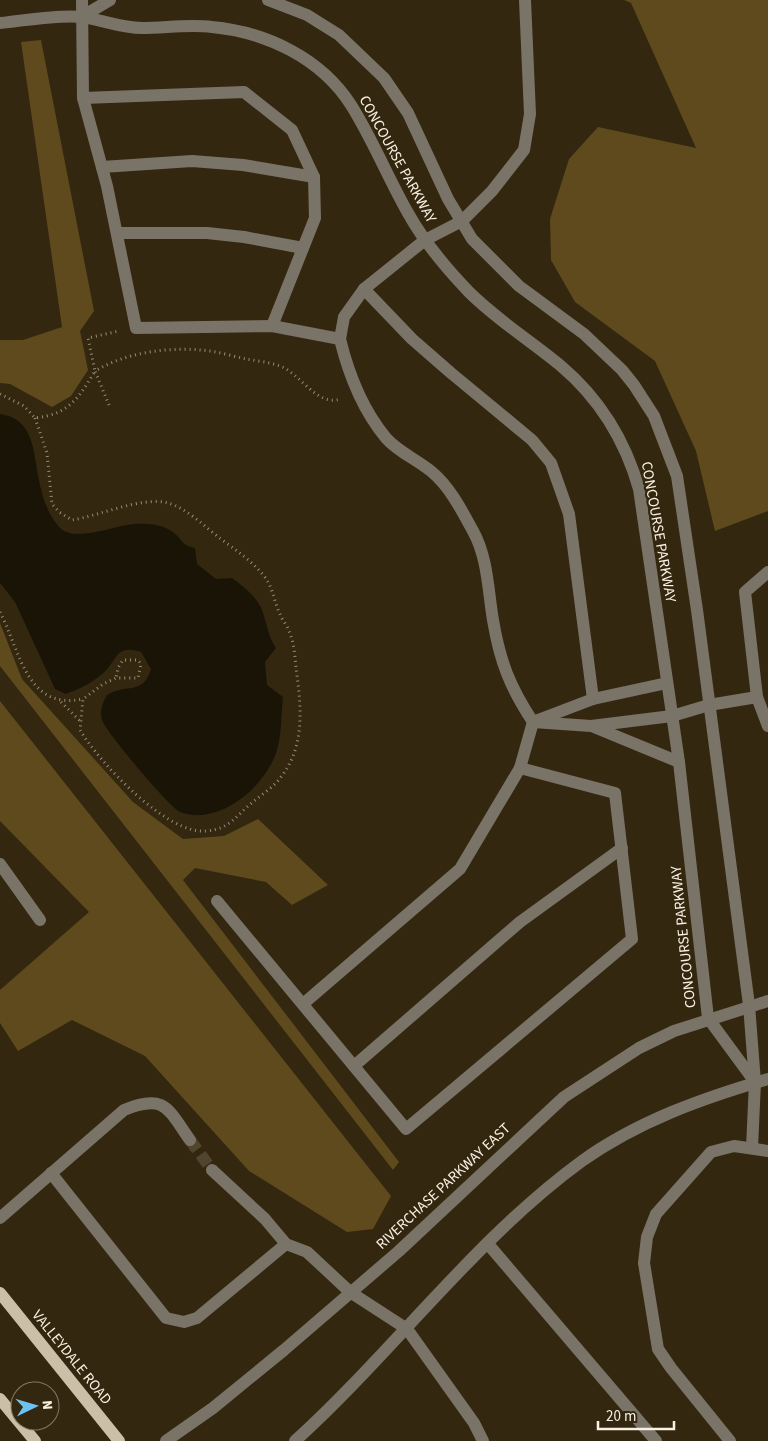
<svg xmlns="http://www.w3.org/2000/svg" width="768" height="1441" viewBox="0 0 768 1441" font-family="'Source Sans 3',sans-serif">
	<rect width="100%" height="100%" fill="#33270f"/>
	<g fill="#5e4a1d">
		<path d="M624 0H768V511L715 531 696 451 655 361 575 302 551 260 550 219 569 159 598 127 696 148 631 3Z"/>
		<path d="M41 40 94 311 80 331 88 370 71 396 52 407 10 384 0 383V340H23L62 327 21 42Z"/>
		<path d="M0 623 22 679 133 802 183 839 224 836 258 819 328 885 292 905 266 882 195 868 183 880 399 1162 393 1170 0 666Z"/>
		<path d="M0 701 391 1196 373 1229 347 1232 249 1171 145 1056 72 1020 18 1051 0 1023V990L89 912 0 821Z"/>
	</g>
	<path fill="#1a1407" d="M0 414C35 419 33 452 39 480 42 497 48 515 60 528 75 543 116 525 134 524 148 523 163 524 174 533 184 541 181 545 195 548L197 564 216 579 232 578C243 586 257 597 262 610 267 623 268 637 276 648L265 662 267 685 283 697C281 714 282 733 277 750 267 785 220 827 180 812 171 809 105 731 102 720 99 711 103 702 107 695 126 683 143 696 151 669L141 652C114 643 117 663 101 675 90 684 79 689 66 694L55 689 15 602 0 583Z"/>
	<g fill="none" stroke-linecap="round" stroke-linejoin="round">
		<path stroke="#51452f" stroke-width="12" stroke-dasharray="12 6" stroke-linecap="butt" d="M190 1140 212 1170"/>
		<g stroke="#978d7a" stroke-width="3" stroke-dasharray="1 4" stroke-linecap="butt">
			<path d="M0 394 24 406 35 418C69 414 78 399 95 371L88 338 119 331"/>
			<path d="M109 405 95 371C125 353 166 347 201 350 216 351 232 356 246 359 257 361 269 362 280 366 300 373 317 407 340 399"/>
			<path d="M35 418 47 453 52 504 59 512 72 520C99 516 142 496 168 503 187 508 206 528 221 539 237 551 252 561 264 576 273 587 274 602 280 614 282 620 287 625 289 631 294 642 295 656 296 668 301 705 306 745 281 777 274 787 262 794 253 802 236 815 231 829 206 831 167 835 99 762 80 730L83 699 103 684 116 678H138L141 664 138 660H123L118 668 116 678"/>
			<path d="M0 612C20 650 26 711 83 699"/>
			<path d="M61 702 80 721"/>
		</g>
		<g stroke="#7a7468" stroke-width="12">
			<path d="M82 0 83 98 107 186 136 328 272 326 340 339 344 317 364 289"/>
			<path d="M268 0 307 15 339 35 384 78 408 113 448 199 472 239 519 286 584 334 622 370 634 385 654 416 677 476 697 610 749 1005 755 1082 752 1148"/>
			<path d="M525 0 530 114 524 150 492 191 462 221 425 240 364 289 412 339 451 373 532 440 551 463 569 514 593 699"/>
			<path d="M81 17 110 0"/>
			<path d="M0 23C23 21 60 14 82 17 103 20 121 28 142 28 165 28 189 24 212 27 266 32 321 58 351 105 373 140 388 178 408 213 424 242 446 268 469 292 497 320 531 341 561 366 600 399 625 440 639 489L679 762 708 1018 755 1082"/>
			<path d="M83 98 244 92 292 130 314 177 315 218 272 326"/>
			<path d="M102 167 192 161 243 165 314 177"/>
			<path d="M117 233H207L244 237 303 248"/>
			<path d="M768 572 745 592 757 697 768 726"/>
			<path d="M538 720 593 699 667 683"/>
			<path d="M533 722 591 726 672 716 709 705 757 697"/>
			<path d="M594 727 679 762"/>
			<path d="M0 864 40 920"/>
			<path d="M217 901 406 1129 632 939 615 793 520 768 533 722C510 687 500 662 493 620 488 591 488 558 473 531 462 511 450 487 432 472 418 460 398 452 386 438 362 409 349 376 340 339"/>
			<path d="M303 1004 460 869 520 768"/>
			<path d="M354 1066 520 922 622 848"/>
			<path d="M212 1170 265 1219 286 1244 307 1252 350 1292 407 1329 474 1423 483 1441"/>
			<path d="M51 1173 166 1318 184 1322 197 1318 286 1244"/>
			<path d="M0 1218 124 1110C165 1093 168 1109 190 1140"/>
			<path d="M488 1244 656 1441"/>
			<path d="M166 1441 213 1408 284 1350 399 1251 564 1097 639 1048 674 1031 768 1001"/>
			<path d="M295 1441C393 1352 475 1239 582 1161 638 1121 703 1098 768 1079"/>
			<path d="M730 1441 671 1368 658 1349 644 1263 647 1237 656 1214 711 1152 734 1146 768 1151"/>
		</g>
		<g stroke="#cbbfa7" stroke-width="12">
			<path d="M0 1293 119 1441"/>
			<path d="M0 1399 35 1441"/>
		</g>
	</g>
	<g text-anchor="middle" stroke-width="4.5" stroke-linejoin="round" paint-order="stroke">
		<g font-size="15" fill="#f9f1e3" stroke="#33270f">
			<text transform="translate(398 159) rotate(61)" y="5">CONCOURSE PARKWAY</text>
			<text transform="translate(659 532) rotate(80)" y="5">CONCOURSE PARKWAY</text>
			<text transform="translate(683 937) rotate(-96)" y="5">CONCOURSE PARKWAY</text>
			<text transform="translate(443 1186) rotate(-43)" y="5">RIVERCHASE PARKWAY EAST</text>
			<text transform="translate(72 1357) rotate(51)" y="5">VALLEYDALE ROAD</text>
		</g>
	</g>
	<g transform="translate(35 1406) rotate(85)"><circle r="24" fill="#33270f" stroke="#827864"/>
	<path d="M0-4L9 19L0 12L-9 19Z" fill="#6bc3f2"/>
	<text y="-8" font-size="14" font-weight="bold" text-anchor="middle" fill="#f9f1e3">N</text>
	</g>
	<path d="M598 1421v8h76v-8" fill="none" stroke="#f9f1e3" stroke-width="2.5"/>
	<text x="606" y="1421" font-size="15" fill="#f9f1e3" stroke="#33270f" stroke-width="4" paint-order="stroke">20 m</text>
</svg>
